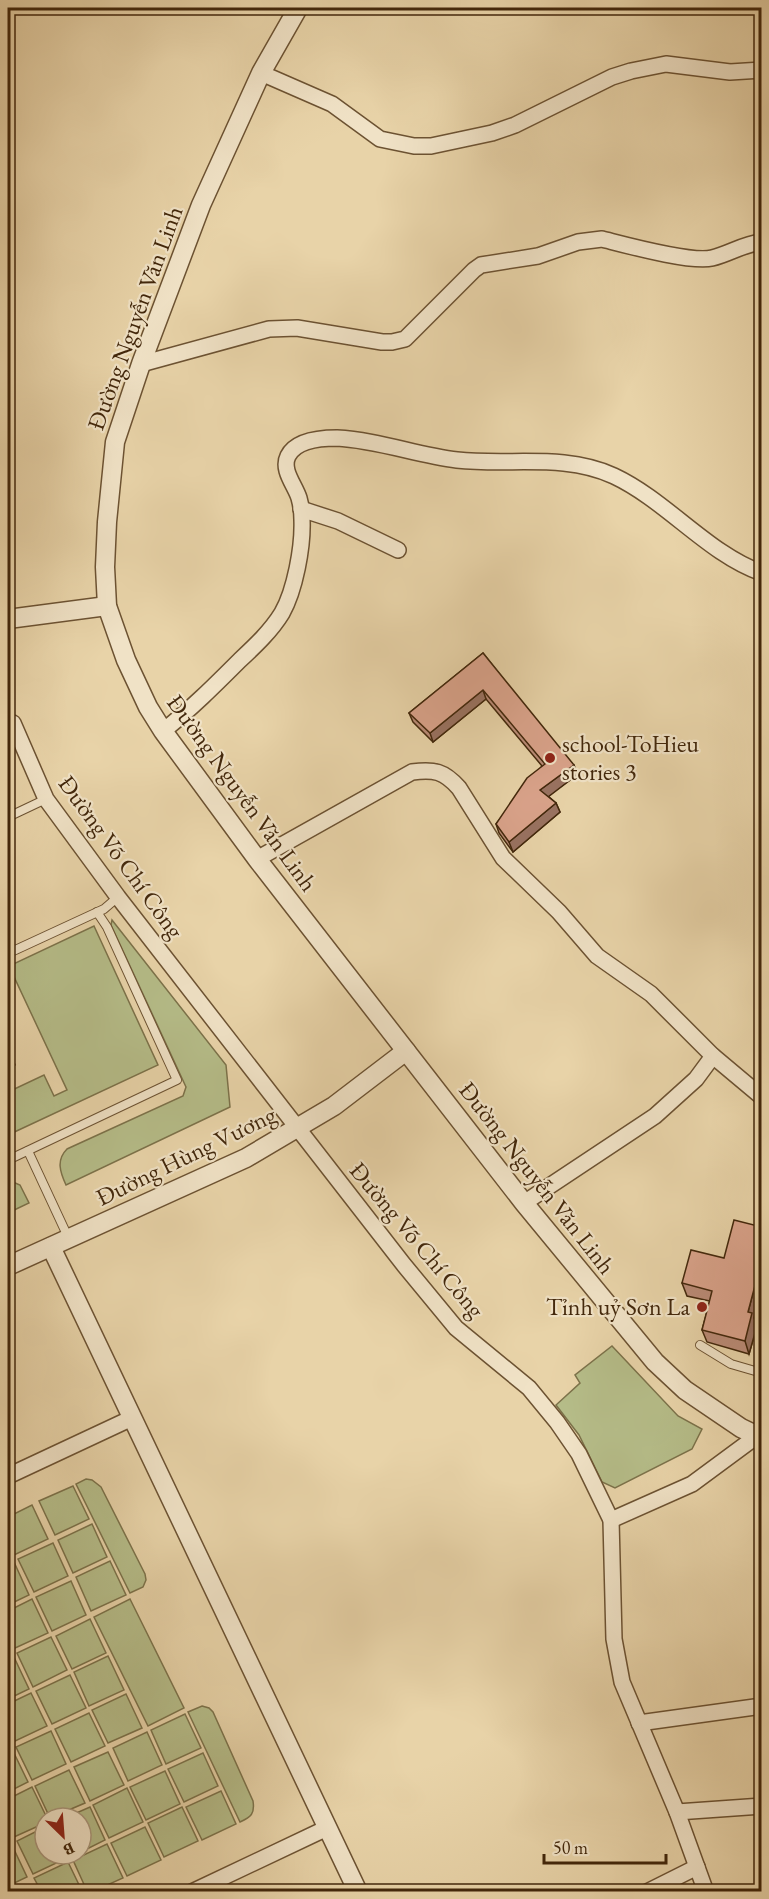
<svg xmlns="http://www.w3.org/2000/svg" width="769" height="1899" viewBox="0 0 769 1899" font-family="'EB Garamond',serif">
	<rect width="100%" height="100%" fill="#e8d3a8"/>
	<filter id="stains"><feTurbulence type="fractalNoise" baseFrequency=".00333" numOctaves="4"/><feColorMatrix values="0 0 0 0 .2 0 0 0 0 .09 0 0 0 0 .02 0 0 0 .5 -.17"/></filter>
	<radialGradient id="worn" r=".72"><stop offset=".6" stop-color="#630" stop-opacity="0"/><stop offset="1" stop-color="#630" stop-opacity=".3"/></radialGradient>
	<g fill="#b5bc88" stroke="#7c724a" stroke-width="1.5">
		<path d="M112 920 226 1065 230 1107 66 1185C60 1172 56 1160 67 1149L183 1096 186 1087 111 925Z"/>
		<path d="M94 926 158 1065 8 1135V1092L44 1075 54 1096 67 1090 9 966Z"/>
		<path d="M8 1182H13L20 1185 29 1203 8 1213Z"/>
		<path d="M612 1346 678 1416 702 1429 692 1449 615 1488 602 1482 579 1435 556 1405 580 1383 575 1375Z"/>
		<path d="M86 1479 92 1480 101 1487 145 1574 146 1580 143 1587 130 1593 76 1484Z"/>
		<path d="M73 1486 89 1519 55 1535 39 1501Z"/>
		<path d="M32 1505 48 1539 14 1555 8 1541V1517Z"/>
		<path d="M92 1524 107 1557 73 1573 58 1540Z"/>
		<path d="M53 1543 68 1576 34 1592 18 1559Z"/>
		<path d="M110 1561 126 1595 91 1611 76 1577Z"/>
		<path d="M14 1562 29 1595 8 1605V1565Z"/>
		<path d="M71 1581 86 1615 52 1631 36 1597Z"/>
		<path d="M32 1599 48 1633 13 1649 8 1636V1611Z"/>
		<path d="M130 1599 184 1708 148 1726 94 1617Z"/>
		<path d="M90 1619 106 1653 72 1669 56 1636Z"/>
		<path d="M51 1637 67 1670 33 1687 17 1653Z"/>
		<path d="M13 1655 29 1689 8 1699V1658Z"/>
		<path d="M108 1656 124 1690 89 1706 74 1672Z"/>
		<path d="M70 1675 86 1708 52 1724 36 1691Z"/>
		<path d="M31 1693 47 1726 13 1742 8 1731V1704Z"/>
		<path d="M126 1694 142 1728 108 1743 92 1710Z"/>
		<path d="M202 1706 209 1708 213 1712 253 1801C255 1814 251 1817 240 1822L188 1712Z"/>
		<path d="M89 1713 105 1746 71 1762 55 1729Z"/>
		<path d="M185 1714 201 1748 166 1764 151 1730Z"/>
		<path d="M51 1731 66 1764 32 1780 16 1747Z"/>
		<path d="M147 1732 162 1765 128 1781 113 1748Z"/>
		<path d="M12 1749 28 1782 8 1792V1751Z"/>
		<path d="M108 1752 124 1785 90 1801 74 1767Z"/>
		<path d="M203 1753 218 1786 184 1802 168 1769Z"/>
		<path d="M69 1770 85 1803 50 1818 35 1786Z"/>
		<path d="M165 1771 180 1804 146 1820 130 1787Z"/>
		<path d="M32 1787 47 1818H45V1823L14 1837 8 1823V1799Z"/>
		<path d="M127 1788 143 1822 109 1838 93 1805Z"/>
		<path d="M221 1791 236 1824 202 1840 186 1807Z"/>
		<path d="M90 1807 105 1840 81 1852V1818H65Z"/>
		<path d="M182 1807 198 1841 164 1857 148 1823Z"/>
		<path d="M45 1827V1854H65L67 1858 33 1874 17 1841Z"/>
		<path d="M145 1827 161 1860 127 1876 111 1843Z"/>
		<path d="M11 1843 27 1877 8 1886V1845Z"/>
		<path d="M107 1844 123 1878 94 1891H87L73 1860Z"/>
		<path d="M68 1862 82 1891H41L34 1878Z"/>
	</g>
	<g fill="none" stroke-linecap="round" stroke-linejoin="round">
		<defs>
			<g id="service">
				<path d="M8 817 46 799"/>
				<path d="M8 944 11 952 104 909 118 897"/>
				<path d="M28 1151 68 1237"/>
				<path d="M8 1160 177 1080 107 927 97 912"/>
				<path d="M700 1345 731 1364 762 1373"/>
			</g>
			<g id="minor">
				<path d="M261 73 332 104 380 139 414 146H431L492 133 515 125 612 77 631 71 666 64 730 72 762 70"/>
				<path d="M141 364 269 329 297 328 382 342H392L405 339 474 270 481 265 538 256 578 242 602 239C626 245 691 263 712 258 729 254 743 244 762 242"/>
				<path d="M301 509 338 521 398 550"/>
				<path d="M13 723 46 799 118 897 404 1265 456 1328 529 1388 557 1422 579 1454 611 1520 614 1639 622 1682 677 1812 706 1892"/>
				<path d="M163 731C191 709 215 685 240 660 255 646 271 631 282 613 295 590 303 547 302 520 302 513 301 505 299 498 295 485 281 470 288 456 296 440 322 438 337 438 377 440 417 455 457 460 510 466 564 453 614 476 667 501 708 554 762 573"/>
				<path d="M257 859 412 772C434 769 444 771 459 788L503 858 559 912 597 956 651 994 713 1056 762 1097"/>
				<path d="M524 1203 655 1116 696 1079 713 1056"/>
				<path d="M8 1476 132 1418"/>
				<path d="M611 1520 692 1484 757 1436"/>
				<path d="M639 1723 762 1706"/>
				<path d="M677 1812 762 1806"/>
				<path d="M192 1892 327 1828"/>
				<path d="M647 1892 697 1867"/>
			</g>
			<g id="tertiary">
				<path d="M298 8 261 73 201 205 141 364 115 442 107 522 105 567 107 606 126 660 148 707 163 731 257 859 524 1203 655 1362 685 1390 741 1428 762 1438"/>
				<path d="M8 619 107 606"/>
				<path d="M51 1247 358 1892"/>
				<path d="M8 1266 246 1158 334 1106 406 1051"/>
			</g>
		</defs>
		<use href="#service" stroke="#6c5232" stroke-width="10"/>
		<use href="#minor" stroke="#6c5232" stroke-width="18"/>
		<use href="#tertiary" stroke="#6c5232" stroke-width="21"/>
		<use href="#service" stroke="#f0e2c6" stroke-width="8"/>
		<use href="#minor" stroke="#f0e2c6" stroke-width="15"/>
		<use href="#tertiary" stroke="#f0e2c6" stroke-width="18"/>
	</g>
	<g fill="#bb8c78" stroke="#42270b" stroke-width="1.5">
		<path d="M483 653 578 774 548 796 556 803 560 812 513 852 499 833 496 824 542 766 486 699 433 742 413 722 409 713Z"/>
		<path d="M8 1046 15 1065 8 1069Z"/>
		<path d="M762 1227V1288L754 1318 757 1326 749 1354 707 1342 702 1330 710 1301 687 1296 682 1283 724 1258Z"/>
	</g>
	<g fill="#997261" stroke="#42270b" stroke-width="1.5">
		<path d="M483 690 486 699 433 742 430 733Z"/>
		<path d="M574 765 578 774 544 800 540 790Z"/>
		<path d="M556 803 560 812 513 852 509 842Z"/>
		<path d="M762 1259V1288L754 1318 757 1326 749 1354 745 1341 748 1312Z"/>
	</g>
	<g fill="#daa38b" stroke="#42270b" stroke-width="1.5">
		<path d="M483 653 574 765 540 790 556 803 509 842 496 824 527 778 545 764 483 690 430 733 409 713Z"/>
		<path d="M8 1046 11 1053 8 1054Z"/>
		<path d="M734 1220 762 1227V1259L748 1312 752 1313 745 1341 702 1330 712 1291 682 1283 691 1250 724 1258Z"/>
	</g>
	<g fill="#8f2418" stroke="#f0e2c6" stroke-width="2">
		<circle cx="550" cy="758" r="6"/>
		<circle cx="702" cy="1307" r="6"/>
	</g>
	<g text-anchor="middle" stroke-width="4.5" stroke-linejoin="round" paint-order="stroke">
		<g font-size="24" fill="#42270b" stroke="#f0e2c6">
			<text transform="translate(135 318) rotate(-70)" y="8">Đường Nguyễn Văn Linh</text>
			<text transform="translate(242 793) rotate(54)" y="8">Đường Nguyễn Văn Linh</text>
			<text transform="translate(121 857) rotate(54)" y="8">Đường Võ Chí Công</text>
			<text transform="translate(186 1156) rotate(-26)" y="8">Đường Hùng Vương</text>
			<text transform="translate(537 1178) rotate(52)" y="8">Đường Nguyễn Văn Linh</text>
			<text transform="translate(417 1240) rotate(50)" y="8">Đường Võ Chí Công</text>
		</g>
		<g font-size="24" fill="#42270b" stroke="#f0e2c6" text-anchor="start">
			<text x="562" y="752">school-ToHieu<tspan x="562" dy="28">stories 3</tspan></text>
			<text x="690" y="1315" text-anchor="end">Tỉnh uỷ Sơn La</text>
		</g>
	</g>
	<rect width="769" height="1899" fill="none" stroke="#e8d3a8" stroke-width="30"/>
	<rect x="9" y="9" width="751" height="1881" fill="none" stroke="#42270b" stroke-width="3"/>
	<rect x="15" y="15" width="739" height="1869" fill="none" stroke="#42270b" stroke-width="1.5"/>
	<g transform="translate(63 1836) rotate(155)"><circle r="28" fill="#f0e2c6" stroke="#aa977b" stroke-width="1.5"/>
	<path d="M0-4.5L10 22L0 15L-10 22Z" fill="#8f2418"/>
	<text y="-9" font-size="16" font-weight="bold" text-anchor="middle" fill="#42270b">B</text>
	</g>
	<path d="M544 1854v9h122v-9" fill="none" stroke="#42270b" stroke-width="3"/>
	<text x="553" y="1854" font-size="18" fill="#42270b" stroke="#f0e2c6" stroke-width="4.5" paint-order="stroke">50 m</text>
	<rect width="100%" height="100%" filter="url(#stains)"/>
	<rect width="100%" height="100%" fill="url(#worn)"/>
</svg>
